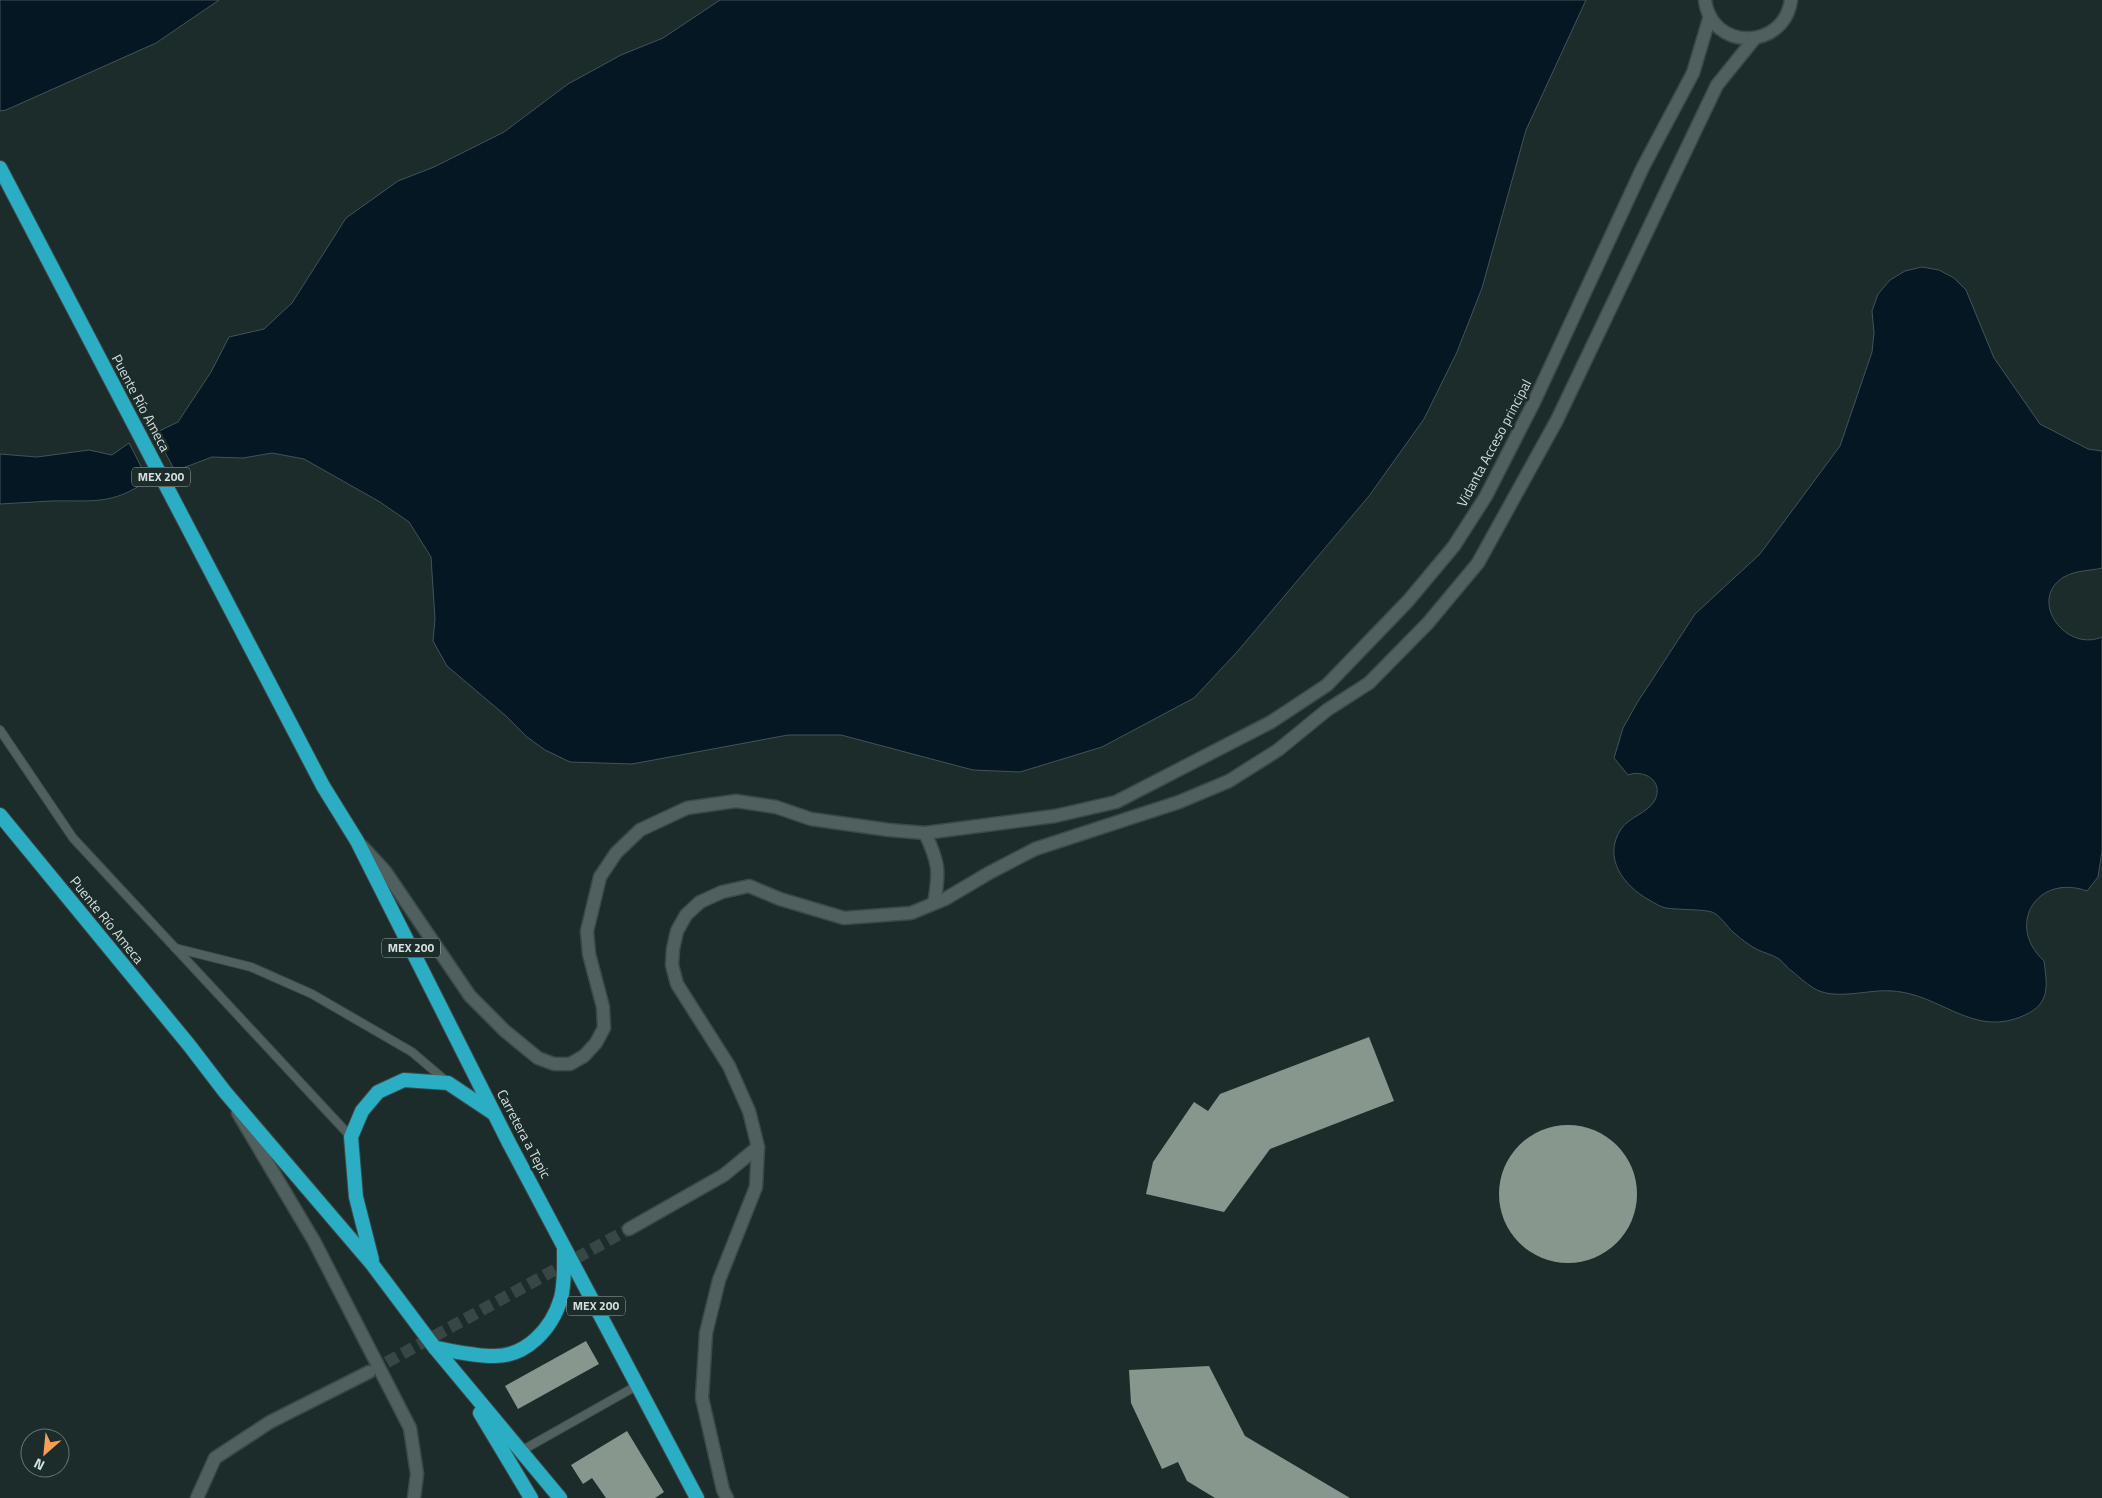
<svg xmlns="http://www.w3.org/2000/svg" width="2102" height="1498" viewBox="0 0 2102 1498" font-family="'Titillium Web',sans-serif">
	<rect width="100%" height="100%" fill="#1c2c2a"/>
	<g fill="#051723" stroke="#43535b">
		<path d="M0 0H219L156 43 6 110 0 111Z"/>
		<path d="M720 0H1586L1526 130 1482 288 1457 352 1424 419 1369 496 1237 652 1194 698 1102 747 1020 772 973 770 841 735H788L632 764 570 762 545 750 527 737 506 716 447 666 433 641 435 619 431 557 409 522 380 502 304 459 272 453 243 458 212 457 175 471 155 433 178 422 211 372 229 337 264 329 292 303 346 218 398 181 434 167 504 132 568 84 621 55 663 38Z"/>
		<path d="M1922 267 1939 270 1954 278 1966 290 1994 358 2040 424 2088 449 2102 451V568C2090 571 2076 570 2064 577 2027 599 2065 653 2102 637V851L2098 877 2087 891C2037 873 2005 925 2044 961 2047 985 2051 1003 2025 1015 1973 1039 1942 994 1892 991 1870 989 1838 1000 1817 990 1809 986 1800 978 1793 972 1788 969 1784 963 1779 959 1773 955 1765 953 1758 950 1750 946 1741 939 1734 933 1727 927 1720 915 1712 912 1701 909 1679 910 1666 908 1660 907 1655 903 1649 900 1624 886 1602 858 1621 829 1629 817 1648 813 1655 800 1664 781 1644 769 1628 775L1614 758 1623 728 1637 703 1695 614 1760 554 1840 446 1872 352 1874 333 1872 311 1878 294 1890 280 1905 271Z"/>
		<path d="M129 443 148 480C112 506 92 500 51 501 34 502 17 503 0 504V454L37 457 89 450 112 455Z"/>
	</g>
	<g fill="#88978e">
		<path d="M1369 1037 1394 1101 1270 1149 1224 1212 1146 1194 1153 1162 1194 1102 1208 1111 1220 1094Z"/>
		<circle cx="1568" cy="1194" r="69"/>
		<path d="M586 1341 599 1364 518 1409 505 1386Z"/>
		<path d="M1209 1366 1245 1436 1350 1498H1215L1187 1481 1178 1462 1162 1469 1131 1403 1129 1370Z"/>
		<path d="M627 1431 664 1492 655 1498H606L592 1478 583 1484 571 1465Z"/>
	</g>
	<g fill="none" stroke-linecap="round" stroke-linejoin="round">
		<path stroke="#384745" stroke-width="12" stroke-dasharray="12 6" stroke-linecap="butt" d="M371 1371 629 1229"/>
		<defs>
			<g id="service">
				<path d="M0 730 73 838 351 1137"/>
				<path d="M175 948 251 967 312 994 412 1052 446 1081"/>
				<path d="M521 1451 638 1385"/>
			</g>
			<g id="minor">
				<path d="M1705 0C1711 51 1784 51 1791 0"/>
				<path d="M925 833C939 863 940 871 934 903"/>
				<path d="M362 846 385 871 470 996 505 1031 538 1058 554 1064H570L584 1056 596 1043 604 1028 603 1007 589 954 587 931 600 877 616 853 640 830 687 808 736 801 776 807 811 819 889 830 925 833 1055 816 1116 802 1271 722 1327 685 1408 601 1454 546 1486 496 1534 402 1643 167 1693 73 1710 16"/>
				<path d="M238 1113 314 1241 410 1428 417 1474 414 1498"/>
				<path d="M629 1229 724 1175 758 1147"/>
				<path d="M197 1498 215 1458 270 1422 369 1372"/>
				<path d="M727 1498 723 1490 702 1398 706 1333 719 1280 756 1187 758 1147 749 1111 729 1066 677 984 672 965 673 949 677 931 686 915 700 902 722 892 749 886 780 899 844 918 911 913 945 899 989 873 1035 849 1179 802 1229 781 1278 750 1327 710 1369 683 1428 623 1478 563 1557 420 1717 85 1755 38"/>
			</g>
			<g id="trunk">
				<path d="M0 168 323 786 357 841 509 1143 697 1498"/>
				<path d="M0 815 189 1045 225 1092 372 1264 435 1348 560 1498"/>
				<path d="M372 1260 356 1197 351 1137 362 1111 378 1092 404 1080 448 1083 493 1113"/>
				<path d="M435 1348C454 1351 474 1356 493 1356 526 1357 552 1329 561 1298 565 1282 564 1265 564 1249"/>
				<path d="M480 1413 531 1498"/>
			</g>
		</defs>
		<use href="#service" stroke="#3b4948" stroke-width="10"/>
		<use href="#minor" stroke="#3b4948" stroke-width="15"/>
		<use href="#trunk" stroke="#3b4948" stroke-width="16"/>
		<use href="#service" stroke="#4f605e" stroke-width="8"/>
		<use href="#minor" stroke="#4f605e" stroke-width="12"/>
		<use href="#trunk" stroke="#2baec3" stroke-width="14"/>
	</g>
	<g text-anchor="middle" stroke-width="5" stroke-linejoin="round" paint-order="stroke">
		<g fill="#1c2c2a" stroke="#9ea9a7" stroke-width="1">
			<rect x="132" y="467.5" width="58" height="19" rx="4"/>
			<rect x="382" y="938.5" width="58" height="19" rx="4"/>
			<rect x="567" y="1296.5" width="58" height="19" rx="4"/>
		</g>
		<g font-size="12" font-weight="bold" fill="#d5dfdd">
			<text x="161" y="481">MEX 200</text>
			<text x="411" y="952">MEX 200</text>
			<text x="596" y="1310">MEX 200</text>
		</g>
		<g font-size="14" fill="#d5dfdd" stroke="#1c2c2a">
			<text transform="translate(141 403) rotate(62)" y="5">Puente Río Ameca</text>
			<text transform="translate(1494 443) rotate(-62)" y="5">Vidanta Acceso principal</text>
			<text transform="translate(107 920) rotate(51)" y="5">Puente Río Ameca</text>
			<text transform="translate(524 1134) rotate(62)" y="5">Carretera a Tepic</text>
		</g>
	</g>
	<g transform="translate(45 1453) rotate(207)"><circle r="24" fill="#1c2c2a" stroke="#667472"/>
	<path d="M0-4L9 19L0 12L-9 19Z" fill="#fb9e51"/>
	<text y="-8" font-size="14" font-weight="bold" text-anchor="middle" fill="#d5dfdd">N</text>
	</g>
</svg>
